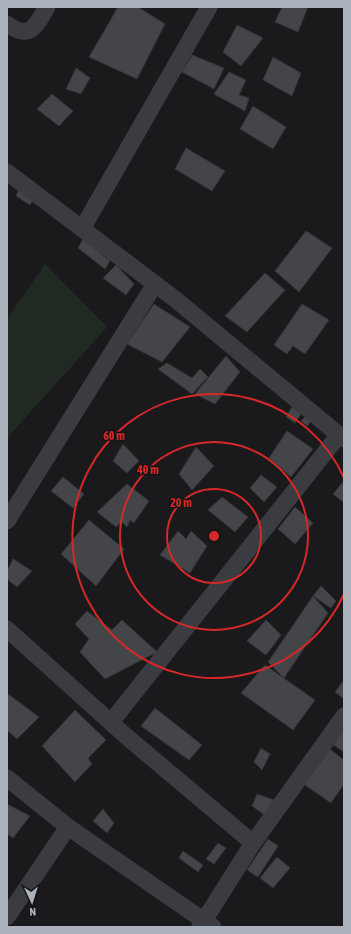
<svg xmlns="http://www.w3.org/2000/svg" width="351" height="934" viewBox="0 0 351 934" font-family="'Asap Condensed',sans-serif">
	<rect width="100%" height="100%" fill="#1a1a1c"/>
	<path fill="#212a22" d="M45 264 107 327 7 438V319Z"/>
	<g fill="#444549" stroke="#343438">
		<path d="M118 7H138L165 24 137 79 89 57Z"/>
		<path d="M282 7H308L298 32 275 22Z"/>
		<path d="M237 25 263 38 241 66 223 52Z"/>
		<path d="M192 55 224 68 214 89 182 72Z"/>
		<path d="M273 57 301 73 292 96 263 80Z"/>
		<path d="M76 68 90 78 81 94 66 89Z"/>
		<path d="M229 72 246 80 239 95 249 98 245 111 214 94Z"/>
		<path d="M52 94 73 111 59 126 37 109Z"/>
		<path d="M253 106 286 127 273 149 240 129Z"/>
		<path d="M186 148 225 171 212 191 175 169Z"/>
		<path d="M20 187 36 194 30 205 16 196Z"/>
		<path d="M306 231 332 248 299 292 275 271Z"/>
		<path d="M83 239 110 261 105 269 78 248Z"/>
		<path d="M116 265 134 284 126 295 103 278Z"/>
		<path d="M265 273 285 290 247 332 225 316Z"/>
		<path d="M154 304 190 327 162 362 127 344Z"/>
		<path d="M302 304 329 320 305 354 293 346 287 354 274 345Z"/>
		<path d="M226 356 240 372 215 404 195 394Z"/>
		<path d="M167 363 192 378 200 369 208 377 192 394 158 369Z"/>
		<path d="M292 407 301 414 295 423 286 417Z"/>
		<path d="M305 417 311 421 307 426 301 421Z"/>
		<path d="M287 431 313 449 291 477 269 458Z"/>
		<path d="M123 444 139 461 127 473 113 461Z"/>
		<path d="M196 447 214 466 192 490 179 474Z"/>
		<path d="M261 475 277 487 264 502 250 488Z"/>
		<path d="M63 477 84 494 73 508 51 491Z"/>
		<path d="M344 481V503L333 494Z"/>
		<path d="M127 484 149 501 134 523 130 520 127 527 122 522 116 527 97 512Z"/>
		<path d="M222 497 248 517 235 532 208 510Z"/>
		<path d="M295 507 313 523 295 544 278 529Z"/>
		<path d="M89 520 124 549 96 586 61 554Z"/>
		<path d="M178 531 186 539 191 531 207 546 190 573 160 555Z"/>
		<path d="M13 559 32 571 17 587 7 579V571Z"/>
		<path d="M321 586 336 601 331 608 313 596Z"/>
		<path d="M313 596 328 613 284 678 268 662Z"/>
		<path d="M87 611 112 630 122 620 157 652 105 679 80 652 89 639 75 624Z"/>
		<path d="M266 620 281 635 266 655 247 641Z"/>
		<path d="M265 665 315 700 293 730 241 693Z"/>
		<path d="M344 680V699L335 692Z"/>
		<path d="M8 694 39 717 17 739 7 730V695Z"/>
		<path d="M155 708 202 745 189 760 141 726Z"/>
		<path d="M75 710 106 740 88 758 92 764 75 782 42 746Z"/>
		<path d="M344 727V752L332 744Z"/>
		<path d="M327 747 344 760V784L331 803 302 783Z"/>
		<path d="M261 748 270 754 262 770 254 762Z"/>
		<path d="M257 794 274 800 266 816 252 806Z"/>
		<path d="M7 804 30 816 13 838 7 834Z"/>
		<path d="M103 809 114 823 107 833 93 821Z"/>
		<path d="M268 839 278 846 258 877 247 870Z"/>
		<path d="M218 843 226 848 214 864 206 859Z"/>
		<path d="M183 851 203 865 198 872 179 858Z"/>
		<path d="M277 857 290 868 273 888 260 878Z"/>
	</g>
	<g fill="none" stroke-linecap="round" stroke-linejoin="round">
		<g stroke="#3b3c41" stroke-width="17">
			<path d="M7 24C30 41 36 26 47 7"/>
			<path d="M7 172 175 299 344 439"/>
			<path d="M82 229 209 7"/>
			<path d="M7 521 155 284"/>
			<path d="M7 629 127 737 253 843"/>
			<path d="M111 722 339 435"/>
			<path d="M7 778 68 827 213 927"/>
			<path d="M7 917 68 827"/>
			<path d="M200 927 253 843 344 716"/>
		</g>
	</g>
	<g fill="none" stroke="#d62828" stroke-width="2">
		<circle cx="214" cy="536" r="47"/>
		<circle cx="214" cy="536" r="94"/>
		<path d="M344 594A142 142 0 1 1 344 478"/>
	</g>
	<circle cx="214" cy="536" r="6" fill="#d62828" stroke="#151517" stroke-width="2"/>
	<g font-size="12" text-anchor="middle" font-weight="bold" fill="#d62828" stroke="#151517" stroke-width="3" stroke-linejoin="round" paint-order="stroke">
		<text x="114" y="440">60 m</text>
		<text x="148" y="474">40 m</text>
		<text x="181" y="507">20 m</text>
	</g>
	<rect width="351" height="934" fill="none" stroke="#acb2bc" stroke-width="16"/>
	<g transform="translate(32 902) rotate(176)" stroke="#151517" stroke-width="3" paint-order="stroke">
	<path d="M0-3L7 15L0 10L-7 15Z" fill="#acb2bc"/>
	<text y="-6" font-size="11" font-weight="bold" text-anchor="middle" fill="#acb2bc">N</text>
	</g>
</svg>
